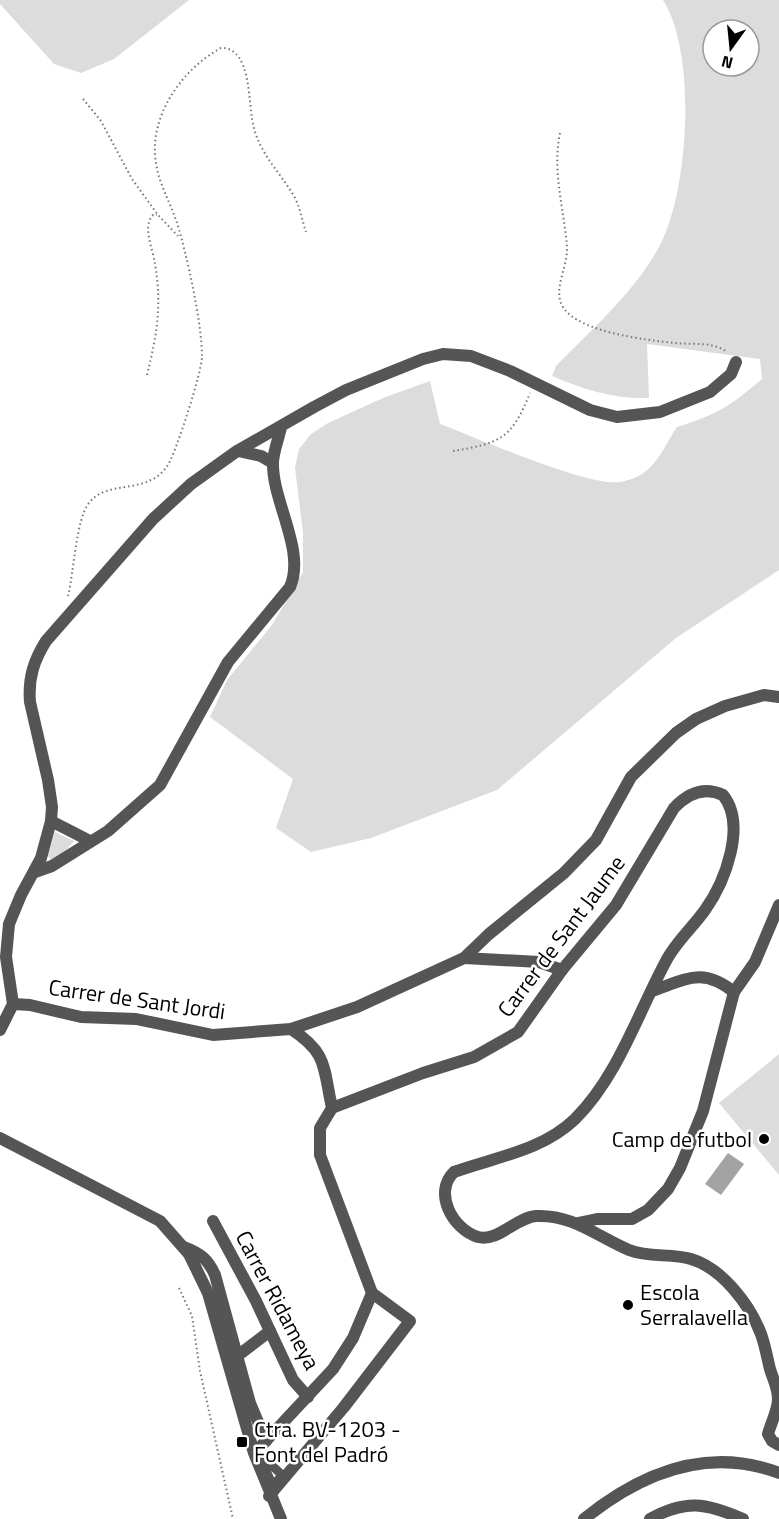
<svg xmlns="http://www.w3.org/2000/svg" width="779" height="1519" viewBox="0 0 779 1519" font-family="'Titillium Web',sans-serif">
	<rect width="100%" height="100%" fill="#fff"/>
	<g fill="#dcdcdc" fill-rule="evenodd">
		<path d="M0 0H189L114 59 81 73 54 64 0 4Z"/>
		<path d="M663 0H779V570L676 638 497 790 371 838 311 852 276 828 293 779 210 717 227 680 272 625 303 572V533L295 468 299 449 311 434 328 423 383 398 430 381 440 424C475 437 588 487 620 482 626 481 636 478 642 474 659 463 666 443 677 427 718 414 729 407 762 379L760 359 647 344 649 398C613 399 585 390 552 376L556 366C592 329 636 291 660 245 689 190 697 53 663 0ZM713 30H749V66H713Z"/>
		<path d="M55 832 74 841 64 853 51 861 48 856Z"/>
		<path d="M779 1054V1175L719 1103Z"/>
	</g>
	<path fill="#a3a3a3" d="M728 1153 744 1164 721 1195 705 1184Z"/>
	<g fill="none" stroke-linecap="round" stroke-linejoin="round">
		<g stroke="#777" stroke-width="2" stroke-dasharray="1.5 3" stroke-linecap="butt">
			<path d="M83 99 101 121 132 179 158 215 178 236"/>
			<path d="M560 133C552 171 564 209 567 247 568 264 556 284 560 300 567 332 648 340 675 343 693 345 712 341 727 352"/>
			<path d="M147 375C157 335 162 305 155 264 153 249 142 227 153 215H157"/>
			<path d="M453 451C500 443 511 440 530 393"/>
			<path d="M68 596C74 572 76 519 89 503 103 484 132 490 151 480 158 477 164 471 168 465 177 449 201 375 202 357 202 323 187 255 177 223 170 202 159 184 156 163 148 117 182 69 221 48 252 47 248 104 253 124 259 153 279 171 294 196 300 207 302 220 306 232"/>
			<path d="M179 1288 192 1316 200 1371 233 1519"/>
		</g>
		<path stroke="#555" stroke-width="9" d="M264 1458 282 1475 273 1486 261 1460Z"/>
		<g stroke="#555" stroke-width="12">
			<path d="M238 451 261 456 273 463"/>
			<path d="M51 821 90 841"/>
			<path d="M35 872 52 866 108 831 160 785 228 662 290 587C306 551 272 501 273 463 273 452 279 438 281 427"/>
			<path d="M464 958 539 962 562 970"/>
			<path d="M652 991C687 979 702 967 734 992"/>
			<path d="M13 1004 30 1005 81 1017 136 1019 213 1035 291 1029 357 1007 464 958 489 934 564 873 596 840 631 777 676 733 696 719 725 706 764 695 779 697"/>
			<path d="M291 1029C328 1053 323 1067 332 1108L320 1128V1155L372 1293"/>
			<path d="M0 1030 13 1004 6 957 9 924 21 895 41 858 51 821 52 807 48 780 30 702C28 678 34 660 46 641L153 519 191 484 237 451 314 407 346 390 423 359 443 354 471 356 510 371 590 410 617 417 660 412 710 392 731 374 736 362"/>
			<path d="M332 1108 423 1073 474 1057 518 1032 562 970 616 905 674 808C688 793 704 786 723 795 747 825 725 882 705 910 693 927 675 943 666 961 638 1013 618 1076 575 1119 542 1151 495 1157 454 1172 433 1192 452 1229 478 1237 498 1242 517 1217 536 1216 572 1214 598 1237 629 1250 649 1258 671 1253 691 1259 722 1268 750 1305 761 1334 765 1345 767 1357 770 1369 773 1379 778 1388 778 1399 778 1410 771 1423 768 1434L772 1441 779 1445"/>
			<path d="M213 1221 256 1301 293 1380 308 1397"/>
			<path d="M578 1223 597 1219H632L648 1210 668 1189 680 1168 703 1111 734 992 755 962 779 905"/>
			<path d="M184 1247C200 1253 208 1259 215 1275L250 1403 266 1441"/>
			<path d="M232 1360 270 1331"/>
			<path d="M262 1445 333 1369 353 1338 372 1293"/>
			<path d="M269 1496 344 1407 410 1321 372 1293"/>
			<path d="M650 1519C686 1499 706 1503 743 1519"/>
		</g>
		<g stroke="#555" stroke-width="12">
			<path d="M0 1138 160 1221 189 1254 208 1293 254 1453 281 1519"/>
			<path d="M584 1519C641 1473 708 1446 779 1473"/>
		</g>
	</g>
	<g fill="#000" stroke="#fff" stroke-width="2">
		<circle cx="764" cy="1139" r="6"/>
		<circle cx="628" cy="1305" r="6"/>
		<rect x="236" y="1436" width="12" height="12" rx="3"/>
	</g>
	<g text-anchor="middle" stroke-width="5" stroke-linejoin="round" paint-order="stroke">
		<g font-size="22" fill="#000" stroke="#fff">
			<text transform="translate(561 936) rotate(-53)" y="8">Carrer de Sant Jaume</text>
			<text transform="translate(137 999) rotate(8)" y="8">Carrer de Sant Jordi</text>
			<text transform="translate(278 1300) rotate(62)" y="8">Carrer Ridameya</text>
		</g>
		<g font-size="22" fill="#000" stroke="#fff" text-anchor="start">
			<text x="752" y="1147" text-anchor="end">Camp de futbol</text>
			<text x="640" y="1300">Escola<tspan x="640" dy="25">Serralavella</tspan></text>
			<text x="254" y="1437">Ctra. BV-1203 -<tspan x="254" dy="25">Font del Padró</tspan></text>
		</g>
	</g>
	<g transform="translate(731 48) rotate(195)"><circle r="28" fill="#ffffff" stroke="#999999" stroke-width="1.5"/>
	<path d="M0-4.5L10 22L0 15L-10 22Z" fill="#000000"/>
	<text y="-9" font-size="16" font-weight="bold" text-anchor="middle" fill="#000000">N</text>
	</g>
</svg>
